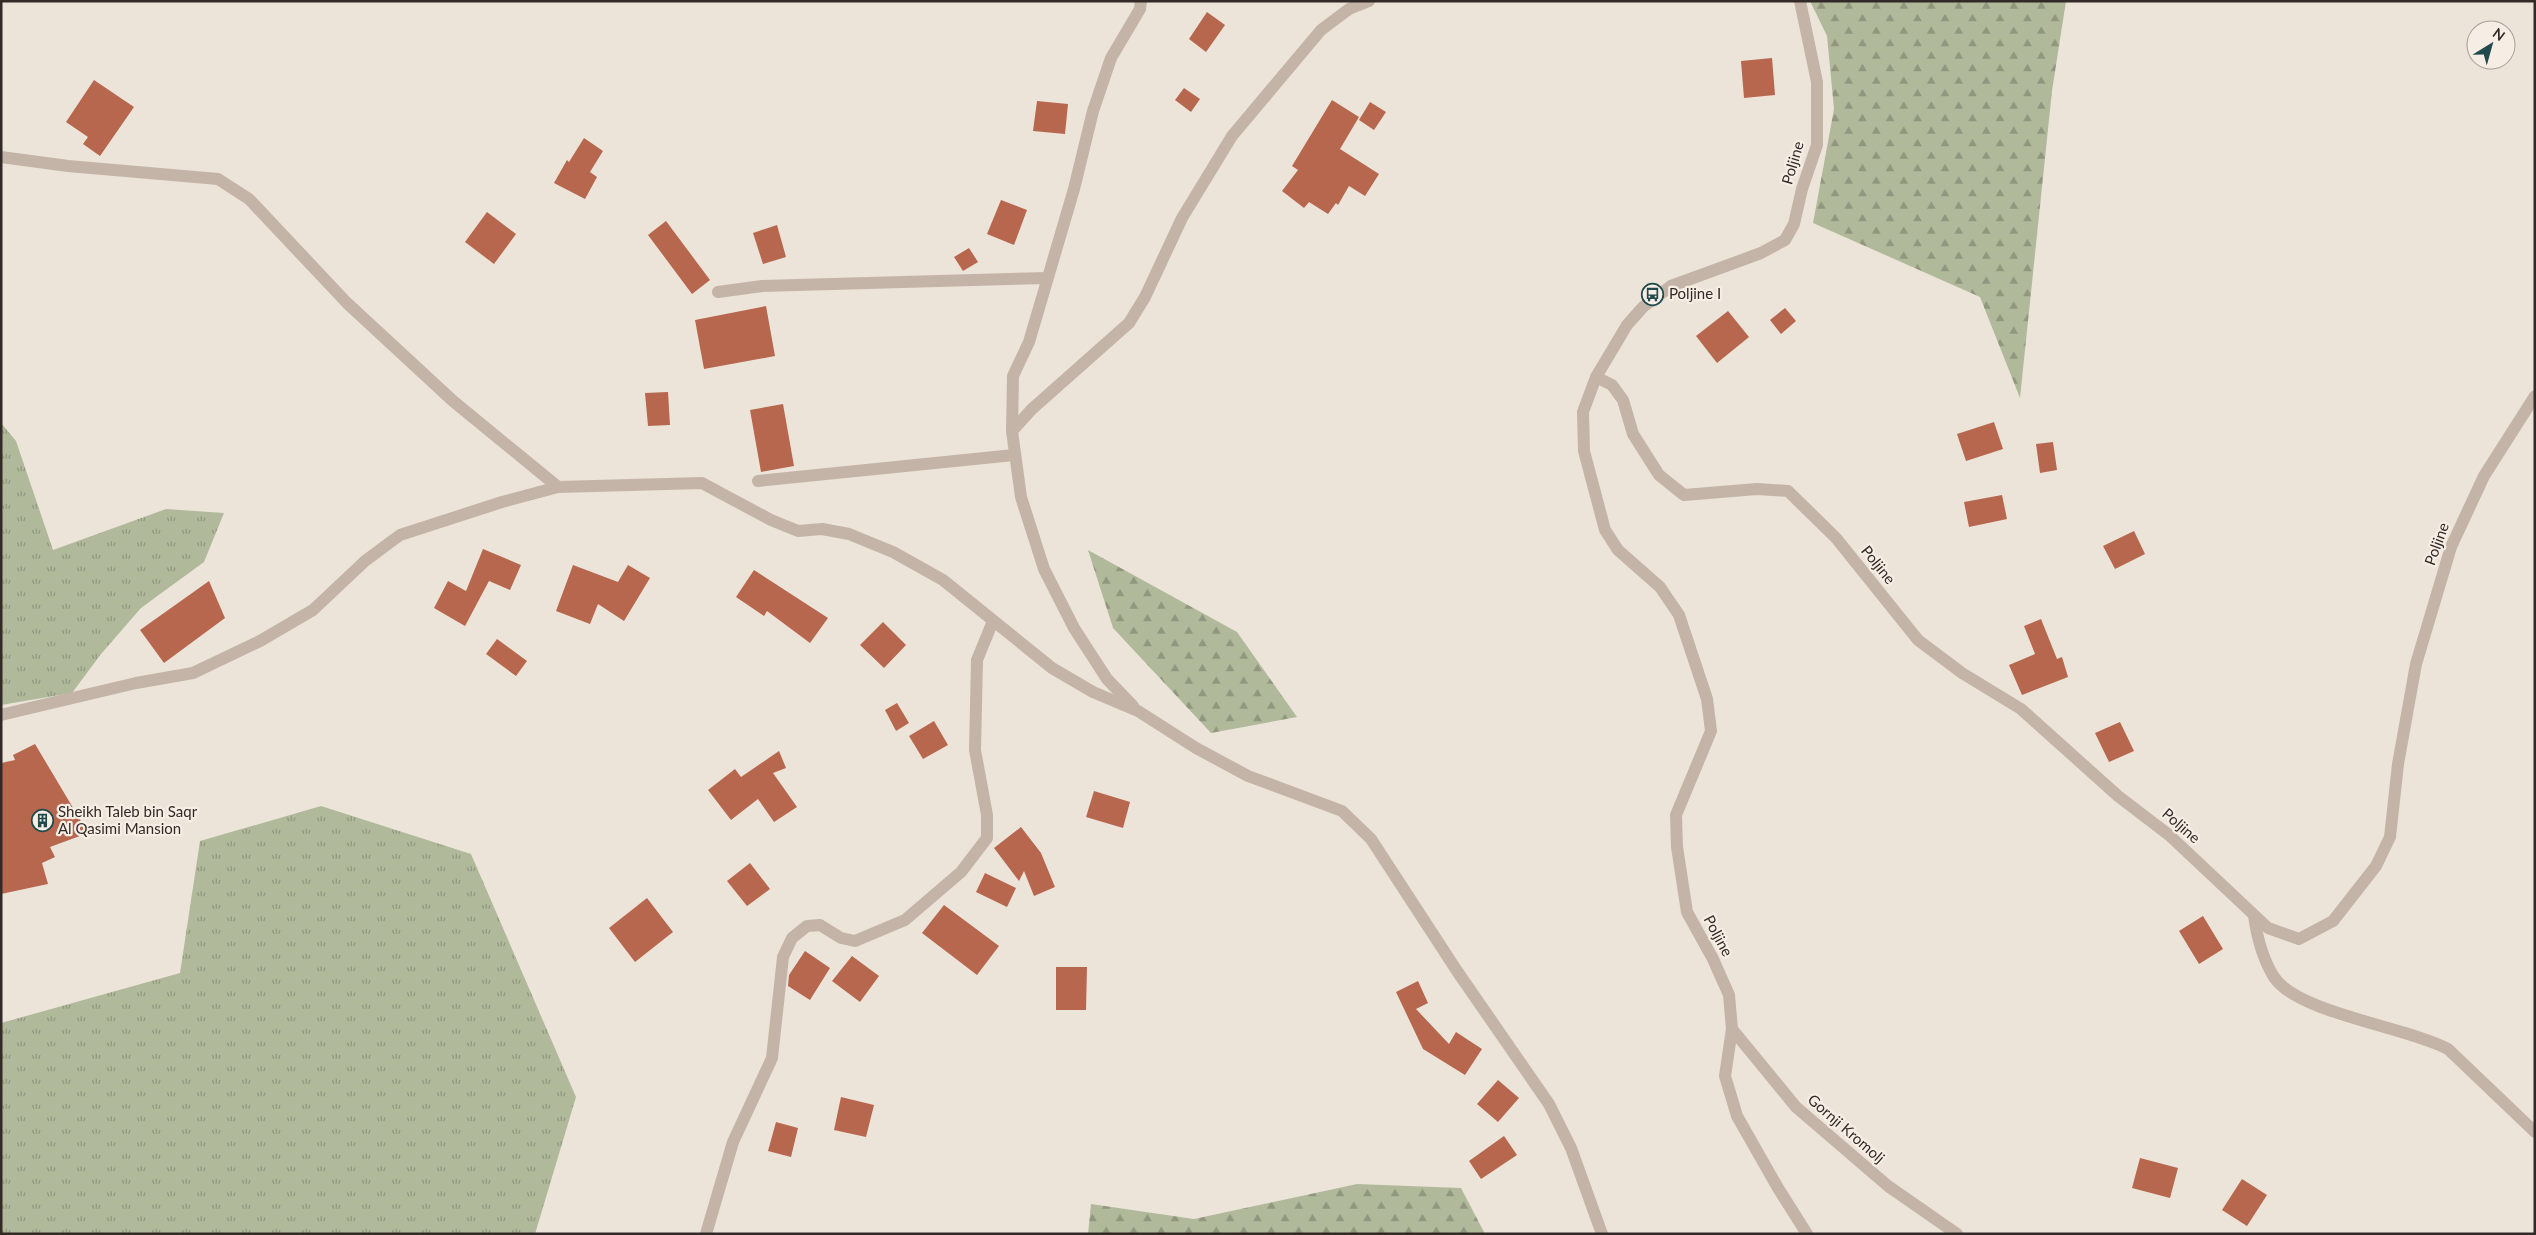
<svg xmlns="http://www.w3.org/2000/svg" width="2536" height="1235" viewBox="0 0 2536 1235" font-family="Lato,sans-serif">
	<defs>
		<pattern id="grass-tufts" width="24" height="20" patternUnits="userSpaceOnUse" patternTransform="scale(1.25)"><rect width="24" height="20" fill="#b0ba9b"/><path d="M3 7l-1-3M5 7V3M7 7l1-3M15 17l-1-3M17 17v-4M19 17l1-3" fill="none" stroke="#90977e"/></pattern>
		<pattern id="forest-firs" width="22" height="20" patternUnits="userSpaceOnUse" patternTransform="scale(1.25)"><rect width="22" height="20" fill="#b0ba9b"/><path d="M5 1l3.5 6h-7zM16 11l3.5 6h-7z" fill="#90977e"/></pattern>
	</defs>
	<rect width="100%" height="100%" fill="#ede4d9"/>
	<g fill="url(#grass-tufts)">
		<path d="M1 423 16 441 53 550 166 509 224 513 204 562 141 608 101 654 72 693 1 705Z"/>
		<path d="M321 806 471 854 576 1097 535 1234H1V1023L180 973 200 841Z"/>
	</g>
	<g fill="url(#forest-firs)">
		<path d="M1810 1H2066L2052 91 2020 398 1980 297 1813 223 1834 109 1827 36Z"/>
		<path d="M1088 550 1237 632 1297 717 1211 733 1113 628Z"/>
		<path d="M1357 1184 1461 1188 1485 1234H1088L1091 1204 1194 1219Z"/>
	</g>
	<g fill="#b6674e">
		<path d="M1207 12 1225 25 1206 52 1189 39Z"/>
		<path d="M1772 58 1775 95 1744 98 1741 61Z"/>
		<path d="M94 80 134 107 100 156 83 144 88 137 66 122Z"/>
		<path d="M1184 88 1200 99 1191 112 1175 100Z"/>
		<path d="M1332 100 1359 117 1340 149 1379 174 1365 196 1349 186 1338 205 1336 203 1328 214 1309 202 1304 208 1282 191 1298 170 1292 166Z"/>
		<path d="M1037 101 1068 104 1065 134 1033 131Z"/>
		<path d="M1370 102 1386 112 1374 130 1359 120Z"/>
		<path d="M584 138 603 151 590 172 597 177 585 199 554 183 567 160 569 162Z"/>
		<path d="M1001 200 1027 210 1014 245 987 234Z"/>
		<path d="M487 212 516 234 494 264 465 242Z"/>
		<path d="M666 221 710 280 692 294 648 235Z"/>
		<path d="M777 225 786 257 763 264 753 233Z"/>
		<path d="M969 248 978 262 963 271 954 257Z"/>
		<path d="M766 306 775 356 704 369 695 320Z"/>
		<path d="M1785 308 1796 321 1781 334 1770 320Z"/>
		<path d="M1728 311 1749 337 1717 363 1696 336Z"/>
		<path d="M668 392 670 425 648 426 645 393Z"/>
		<path d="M783 404 794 466 761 472 750 410Z"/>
		<path d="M1994 422 2003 449 1966 461 1957 434Z"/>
		<path d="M2053 442 2057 470 2040 473 2036 444Z"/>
		<path d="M2002 495 2007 519 1969 527 1964 502Z"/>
		<path d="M2134 531 2145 554 2115 569 2103 546Z"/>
		<path d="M483 549 521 565 510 590 489 581 465 626 434 608 448 581 466 591Z"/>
		<path d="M573 565 618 582 628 565 650 578 624 621 598 604 590 624 556 611Z"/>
		<path d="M754 570 828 618 810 643 767 611 764 616 736 597Z"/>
		<path d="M209 581 225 618 164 663 140 630Z"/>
		<path d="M2041 619 2057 659 2062 657 2068 677 2022 695 2009 665 2035 654 2024 626Z"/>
		<path d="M883 622 906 645 884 668 860 645Z"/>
		<path d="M497 639 527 661 516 676 486 654Z"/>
		<path d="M897 703 909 723 896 731 885 710Z"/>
		<path d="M934 721 948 745 923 759 909 736Z"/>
		<path d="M2120 722 2134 751 2109 762 2095 733Z"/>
		<path d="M35 744 88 833 50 847 55 857 42 863 48 884 1 894V763L15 760 13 755Z"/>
		<path d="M779 751 786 768 773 773 797 807 774 822 758 799 731 820 708 790 735 769 741 777Z"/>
		<path d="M1094 791 1130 802 1123 828 1086 817Z"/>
		<path d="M1021 827 1041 853 1055 887 1034 896 1024 871 1019 881 994 848Z"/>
		<path d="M750 863 770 889 747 906 727 881Z"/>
		<path d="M985 873 1016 888 1007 907 976 892Z"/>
		<path d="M647 898 673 932 635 962 609 928Z"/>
		<path d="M944 905 999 946 977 975 922 933Z"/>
		<path d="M2203 916 2223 949 2199 964 2179 931Z"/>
		<path d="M805 951 830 968 810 1000 788 986 789 975Z"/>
		<path d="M852 956 879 976 860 1002 832 981Z"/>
		<path d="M1056 967H1087L1086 1010H1056Z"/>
		<path d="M1418 981 1428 1003 1416 1009 1449 1044 1456 1032 1482 1049 1465 1075 1423 1049 1396 992Z"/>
		<path d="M1498 1080 1519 1098 1498 1122 1477 1104Z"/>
		<path d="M841 1097 874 1105 866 1137 834 1130Z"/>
		<path d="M776 1122 798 1128 791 1157 768 1151Z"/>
		<path d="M1504 1136 1517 1155 1481 1179 1469 1161Z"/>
		<path d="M2140 1158 2178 1168 2170 1198 2132 1188Z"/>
		<path d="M2242 1179 2267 1195 2247 1226 2222 1210Z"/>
	</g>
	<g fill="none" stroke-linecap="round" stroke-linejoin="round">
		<g stroke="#c4b4a7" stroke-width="12">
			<path d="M1800 1 1817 82V145L1802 189 1794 224 1785 240 1761 253 1671 286 1643 307 1627 325 1596 377 1583 412 1584 451 1605 530 1618 550 1660 587 1679 615 1707 699 1711 731 1676 815 1677 847 1687 912 1713 959 1729 995 1732 1029 1725 1076 1737 1116 1778 1188 1807 1234"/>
			<path d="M1 157 68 166 218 179 249 199 347 303 453 401 558 487 702 483 771 520 798 531 822 529 849 534 893 552 943 580 1052 668 1093 692 1138 711 1196 748 1248 776 1342 811 1371 839 1457 971 1549 1104 1571 1148 1602 1234"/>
			<path d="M718 292 762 286 1047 278"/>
			<path d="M1596 377 1612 385 1623 400 1633 434 1659 475 1684 495 1757 489 1788 491 1836 538 1918 640 1962 673 2021 709 2118 796 2169 835 2268 928 2299 939 2333 921 2376 866 2390 837 2398 764 2416 664 2451 547 2484 476 2535 396"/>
			<path d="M1012 431 1013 376 1029 342 1074 189 1093 111 1111 58 1140 9 1141 1"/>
			<path d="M758 481 1014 455"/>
			<path d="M1133 706 1107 679 1074 628 1044 569 1021 497 1012 431 1032 409 1129 323 1145 297 1182 218 1232 136 1321 30 1349 9 1369 1"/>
			<path d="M1 715 136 683 193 673 260 641 313 610 365 561 400 535 502 502 558 487"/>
			<path d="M2254 916C2257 937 2262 958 2274 977 2297 1013 2407 1027 2448 1049L2535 1132"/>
			<path d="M1732 1029 1796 1107 1888 1186 1957 1234"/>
			<path d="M706 1234 733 1142 772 1058 783 957 792 938 807 926 820 925 841 938 855 941 905 920 961 872 987 838V815L975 750 977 660 993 621"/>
		</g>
	</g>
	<defs>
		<symbol id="bus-ring" viewBox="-11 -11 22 22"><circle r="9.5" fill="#f6eee5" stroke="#214a4d" stroke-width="1.5"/><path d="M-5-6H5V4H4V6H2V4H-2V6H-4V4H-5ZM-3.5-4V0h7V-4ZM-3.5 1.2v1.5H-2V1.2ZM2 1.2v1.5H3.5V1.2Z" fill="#214a4d"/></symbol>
		<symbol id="building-ring" viewBox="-11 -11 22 22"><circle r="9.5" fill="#f6eee5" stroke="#214a4d" stroke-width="1.5"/><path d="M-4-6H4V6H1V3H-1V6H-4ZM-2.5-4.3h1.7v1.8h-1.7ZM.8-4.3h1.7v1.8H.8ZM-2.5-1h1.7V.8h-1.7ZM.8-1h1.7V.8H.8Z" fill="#214a4d"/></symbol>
	</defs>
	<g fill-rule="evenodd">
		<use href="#bus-ring" x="1640" y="282" width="25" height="25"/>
		<use href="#building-ring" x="30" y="808" width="25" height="25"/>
	</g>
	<g text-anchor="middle" stroke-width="4.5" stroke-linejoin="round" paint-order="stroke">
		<g font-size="15" fill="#312a26" stroke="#f6eee5">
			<text transform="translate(1793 163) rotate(-74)" y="5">Poljine</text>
			<text transform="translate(2437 544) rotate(-70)" y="5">Poljine</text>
			<text transform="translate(1878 565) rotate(51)" y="5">Poljine</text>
			<text transform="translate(2181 826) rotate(41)" y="5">Poljine</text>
			<text transform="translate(1718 936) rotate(62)" y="5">Poljine</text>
			<text transform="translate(1846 1129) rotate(41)" y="5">Gornji Kromolj</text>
		</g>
		<g font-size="15" fill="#312a26" stroke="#f6eee5" text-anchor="start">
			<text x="1669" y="299">Poljine I</text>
			<text x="58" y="817">Sheikh Taleb bin Saqr<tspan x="58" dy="17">Al Qasimi Mansion</tspan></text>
		</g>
	</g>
	<rect width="2536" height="1235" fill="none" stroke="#312a26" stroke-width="5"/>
	<g transform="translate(2491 45) rotate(37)"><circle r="24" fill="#f6eee5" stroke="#a7a099"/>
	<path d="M0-4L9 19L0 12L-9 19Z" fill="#214a4d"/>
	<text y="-8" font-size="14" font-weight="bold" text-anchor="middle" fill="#312a26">N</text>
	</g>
</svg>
